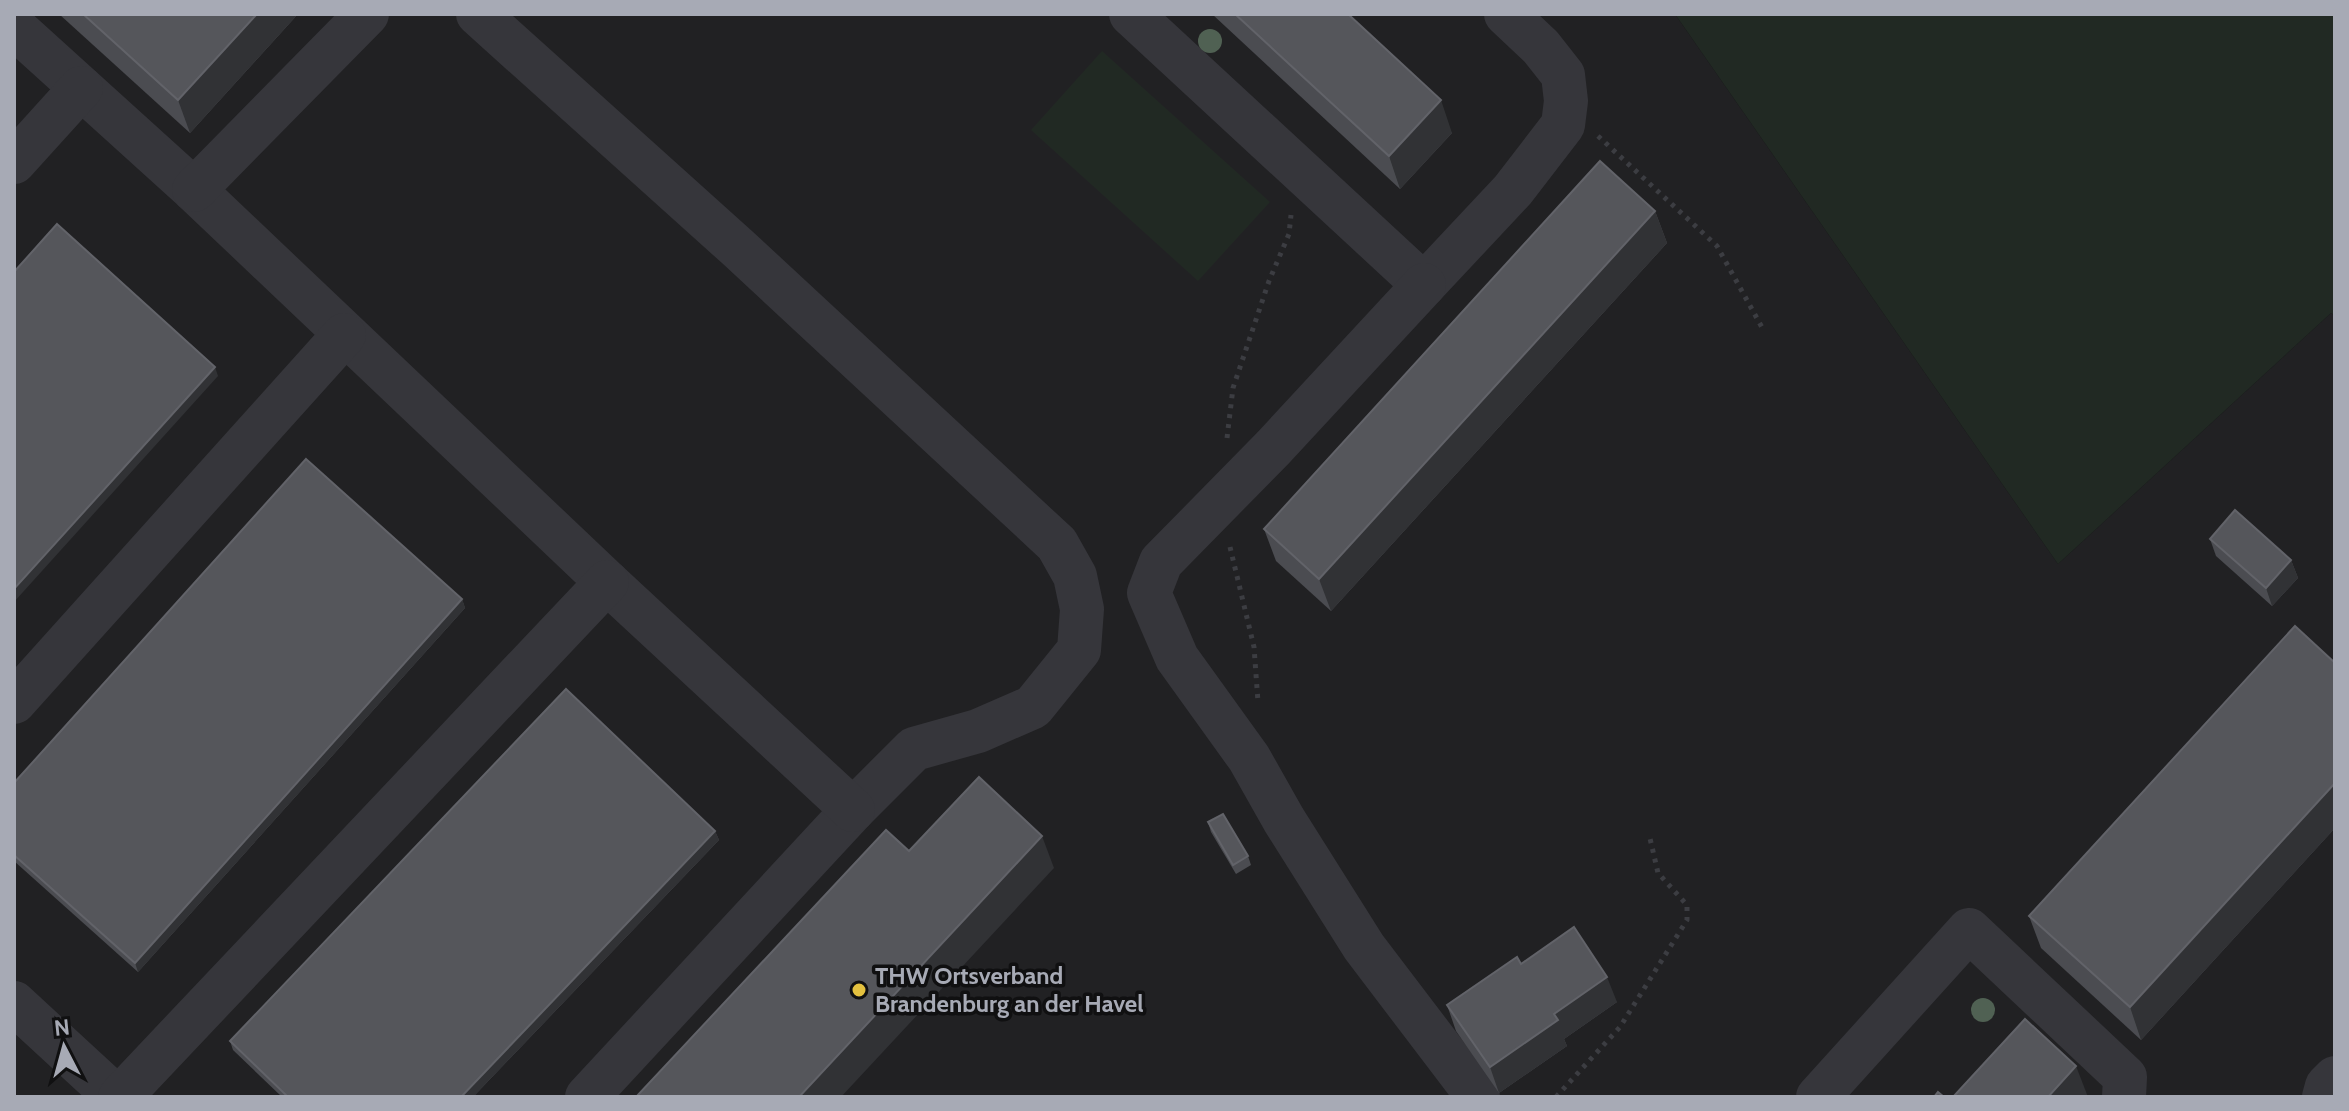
<svg xmlns="http://www.w3.org/2000/svg" width="2349" height="1111" viewBox="0 0 2349 1111" font-family="Cabin,sans-serif">
	<rect width="100%" height="100%" fill="#151516"/>
	<path fill="#212123" d="M14 14H1675L2058 564 2331 313 2335 316V1097H14Z"/>
	<g fill="#212923">
		<path d="M1675 14H2335V316L2331 313 2058 564Z"/>
		<path d="M1102 51 1270 202 1198 281 1031 130Z"/>
	</g>
	<g fill="none" stroke-linecap="round" stroke-linejoin="round">
		<g stroke="#3c3d42" stroke-width="5" stroke-dasharray="4 6" stroke-linecap="butt">
			<path d="M1598 136 1717 246 1764 331"/>
			<path d="M1227 438 1233 388 1269 281 1289 234 1291 215"/>
			<path d="M1230 547 1254 647 1258 702"/>
			<path d="M1556 1097 1620 1027 1687 920V905L1658 873 1649 834"/>
		</g>
		<g stroke="#36363b" stroke-width="44">
			<path d="M478 14 737 247 1057 544 1075 576 1082 609 1079 650 1033 707 978 731 914 749 853 810 587 1097"/>
			<path d="M1131 14 1424 285 1513 190 1563 125 1566 101 1563 75 1541 47 1506 14"/>
			<path d="M14 27 194 190 607 582 853 810"/>
			<path d="M14 162 81 88"/>
			<path d="M194 190 367 14"/>
			<path d="M1424 285 1273 448 1161 562 1149 593 1177 658 1249 758 1284 820 1364 947 1478 1097"/>
			<path d="M14 702 344 335"/>
			<path d="M14 1003 116 1097"/>
			<path d="M120 1097 607 582"/>
			<path d="M1818 1097 1969 930 2125 1077 2124 1097"/>
			<path d="M2324 1097 2327 1086 2335 1078"/>
		</g>
	</g>
	<g fill="#506153">
		<circle cx="1210" cy="41" r="12"/>
		<circle cx="1983" cy="1010" r="12"/>
	</g>
	<g fill="#4b4c51">
		<path d="M59 14H298L190 133Z"/>
		<path d="M1212 14H1348L1452 133 1400 189Z"/>
		<path d="M1655 211 1667 243 1331 611 1276 561 1264 529Z"/>
		<path d="M2210 539 2291 560 2298 578 2272 606 2216 556Z"/>
		<path d="M462 599 465 608 138 972 14 861V783Z"/>
		<path d="M2335 663V828L2141 1040 2041 948 2029 916Z"/>
		<path d="M1208 822 1248 856 1251 865 1236 874 1211 832Z"/>
		<path d="M715 831 719 840 473 1097H282L233 1050 230 1041Z"/>
		<path d="M1521 964 1617 1002 1564 1039 1567 1046 1499 1093 1456 1031 1447 1005Z"/>
	</g>
	<g fill="#313235">
		<path d="M257 14H298L190 133 178 100Z"/>
		<path d="M1441 100 1452 133 1400 189 1389 156Z"/>
		<path d="M1655 211 1667 243 1331 611 1319 579Z"/>
		<path d="M215 367 218 376 14 602V589Z"/>
		<path d="M2291 560 2298 578 2272 606 2266 588Z"/>
		<path d="M462 599 465 608 138 972 135 963Z"/>
		<path d="M2335 783V828L2141 1040 2130 1007Z"/>
		<path d="M715 831 719 840 473 1097H461Z"/>
		<path d="M1042 836 1054 868 841 1097H799Z"/>
		<path d="M1607 977 1617 1002 1564 1039 1567 1046 1499 1093 1490 1067 1554 1014Z"/>
		<path d="M2076 1066 2088 1097H2048Z"/>
	</g>
	<g fill="#55565b" stroke="#626369" stroke-width="2">
		<path d="M83 14H257L178 100Z"/>
		<path d="M1235 14H1348L1441 100 1389 156Z"/>
		<path d="M1600 161 1655 211 1319 579 1264 529Z"/>
		<path d="M57 224 215 367 14 589V272Z"/>
		<path d="M306 459 462 599 135 963 14 855V783Z"/>
		<path d="M2235 510 2291 560 2266 588 2210 539Z"/>
		<path d="M2295 626 2335 663V783L2130 1007 2029 916Z"/>
		<path d="M566 689 715 831 461 1097H288L230 1041Z"/>
		<path d="M979 777 1042 836 799 1097H636L886 830 909 851Z"/>
		<path d="M1223 814 1248 856 1233 865 1208 822Z"/>
		<path d="M1574 927 1607 977 1554 1014 1558 1020 1490 1067 1447 1005 1517 957 1521 964Z"/>
		<path d="M2025 1019 2076 1066 2048 1097H1953Z"/>
		<path d="M1938 1092 1944 1097H1934Z"/>
	</g>
	<circle fill="#e4c13f" stroke="#101011" stroke-width="3" cx="859" cy="990" r="8"/>
	<g text-anchor="middle" stroke-width="7" stroke-linejoin="round" paint-order="stroke">
		<g font-size="24" font-weight="bold" fill="#a7aab5" stroke="#101011" text-anchor="start">
			<text x="875" y="984">THW Ortsverband<tspan x="875" dy="28">Brandenburg an der Havel</tspan></text>
		</g>
	</g>
	<rect width="2349" height="1111" fill="none" stroke="#a7aab5" stroke-width="32"/>
	<g transform="translate(64 1047) rotate(354)" stroke="#101011" stroke-width="6" paint-order="stroke">
	<path d="M0-6L14 30L0 20L-14 30Z" fill="#a7aab5"/>
	<text y="-12" font-size="22" font-weight="bold" text-anchor="middle" fill="#a7aab5">N</text>
	</g>
</svg>
